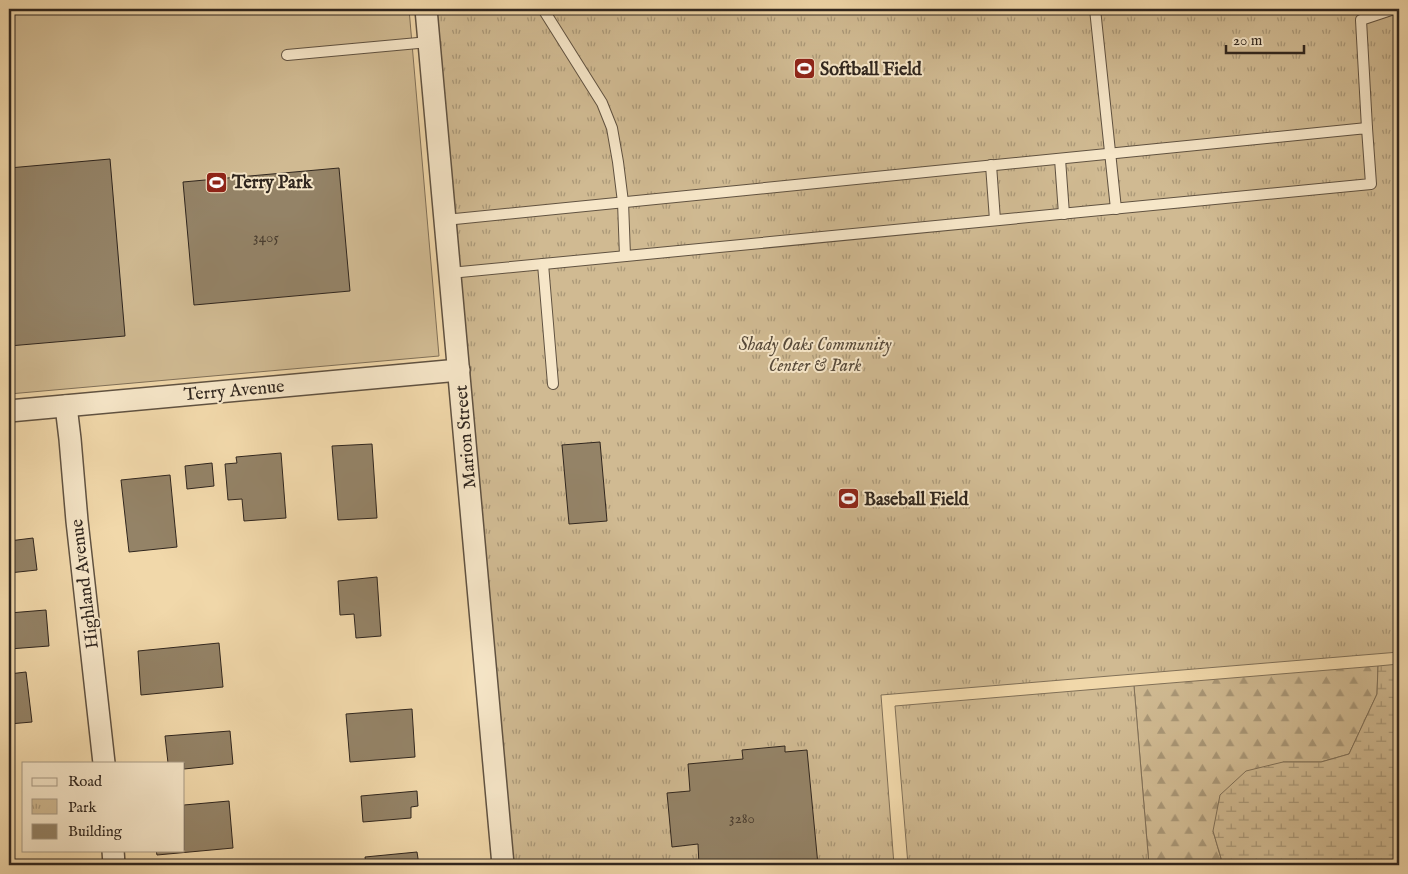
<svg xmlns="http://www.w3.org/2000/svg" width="1408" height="874" viewBox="0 0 1408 874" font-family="'IM FELL English',serif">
	<defs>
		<pattern id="forest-firs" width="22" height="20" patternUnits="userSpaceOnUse" patternTransform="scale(1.25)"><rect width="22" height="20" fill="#d0ba92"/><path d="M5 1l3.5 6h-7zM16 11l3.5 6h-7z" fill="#a99777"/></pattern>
		<pattern id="wetland-marsh" width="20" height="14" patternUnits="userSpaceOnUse" patternTransform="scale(1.25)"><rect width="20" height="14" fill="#d0ba92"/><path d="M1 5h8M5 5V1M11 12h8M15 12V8" fill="none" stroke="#a99777"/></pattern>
		<pattern id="park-tufts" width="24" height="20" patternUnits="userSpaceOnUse" patternTransform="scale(1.25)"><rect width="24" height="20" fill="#d0ba92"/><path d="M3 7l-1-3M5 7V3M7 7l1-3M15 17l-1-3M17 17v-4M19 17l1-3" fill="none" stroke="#a99777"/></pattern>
	</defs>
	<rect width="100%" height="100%" fill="#f1d8aa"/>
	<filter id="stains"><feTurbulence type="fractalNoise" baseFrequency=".004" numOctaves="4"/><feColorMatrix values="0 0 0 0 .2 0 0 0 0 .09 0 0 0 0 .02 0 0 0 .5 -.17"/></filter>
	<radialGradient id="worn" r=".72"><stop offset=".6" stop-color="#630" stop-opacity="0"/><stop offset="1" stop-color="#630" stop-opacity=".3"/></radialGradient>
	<path fill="#d0ba92" stroke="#807058" d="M9 9H409L439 356 9 394Z"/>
	<path fill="url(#forest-firs)" stroke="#807058" d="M1378 666 1377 694 1349 754 1321 762H1283L1213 831 1223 865H1149L1134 686Z"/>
	<path fill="url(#wetland-marsh)" stroke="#807058" d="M1399 664V865H1223L1213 831 1220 795 1246 771 1283 762H1321L1349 754 1377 694 1378 666Z"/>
	<g fill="url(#park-tufts)" stroke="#807058">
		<path d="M437 9H1399V652L881 695 894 865H512Z"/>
		<path d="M1134 686 1149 865H908L895 706Z"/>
	</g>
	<g fill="#948367" stroke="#30261e">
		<path d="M110 159 125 336 9 346V168Z"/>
		<path d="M339 168 350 291 194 305 183 182Z"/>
		<path d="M600 442 607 521 569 524 562 445Z"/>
		<path d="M372 444 377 518 338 520 332 446Z"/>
		<path d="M281 453 286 518 244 521 242 499 228 500 225 464 237 463 236 457Z"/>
		<path d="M212 463 214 486 187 489 185 466Z"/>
		<path d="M170 475 177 547 129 552 121 480Z"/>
		<path d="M33 538 37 570 9 573V541Z"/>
		<path d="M377 577 381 636 356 638 354 614 340 615 338 581Z"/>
		<path d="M46 610 49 646 9 649V613Z"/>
		<path d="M219 643 223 687 141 695 138 651Z"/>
		<path d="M26 672 32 722 9 724V674Z"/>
		<path d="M412 709 415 757 350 762 346 714Z"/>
		<path d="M230 731 233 764 184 769V763H168L165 736Z"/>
		<path d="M785 746V752L807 750 818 865H699L698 844 672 847 667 793 690 791 688 764 743 759 742 750Z"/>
		<path d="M417 791 418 806 411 807V818L363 822 361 796Z"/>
		<path d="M229 801 233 848 157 855 156 850H184V805Z"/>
		<path d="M417 852 419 865H366L365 857Z"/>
		<path d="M329 862V865H304Z"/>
	</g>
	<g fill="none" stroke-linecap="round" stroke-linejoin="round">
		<defs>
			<g id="lane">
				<path d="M543 9 602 103 612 128 618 162 623 202 625 256"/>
				<path d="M1095 9 1116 209"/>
				<path d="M287 55 429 42"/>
				<path d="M1367 128 1361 20 1394 9"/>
				<path d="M1060 159 1064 214"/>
				<path d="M991 165 995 220"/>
				<path d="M445 220 1367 128 1371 184 450 273"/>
				<path d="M543 264 553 384"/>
			</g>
			<g id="street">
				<path d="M426 9 503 865"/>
				<path d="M66 406 70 439 77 521 104 763"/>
				<path d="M9 411 459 370"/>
				<path d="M113 850 114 865"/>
			</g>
		</defs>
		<use href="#lane" stroke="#605241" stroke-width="12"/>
		<use href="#street" stroke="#605241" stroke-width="24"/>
		<use href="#lane" stroke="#f6e6c8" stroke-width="10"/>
		<use href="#street" stroke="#f6e6c8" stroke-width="21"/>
	</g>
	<defs>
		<symbol id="stadium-square" viewBox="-11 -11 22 22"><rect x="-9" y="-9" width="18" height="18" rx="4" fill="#8f2418" stroke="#f6e6c8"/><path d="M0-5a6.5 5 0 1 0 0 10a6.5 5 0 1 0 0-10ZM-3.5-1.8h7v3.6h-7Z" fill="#fff"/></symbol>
	</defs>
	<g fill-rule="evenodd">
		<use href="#stadium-square" x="792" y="56" width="25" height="25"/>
		<use href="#stadium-square" x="204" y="170" width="25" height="25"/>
		<use href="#stadium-square" x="836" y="486" width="25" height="25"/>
	</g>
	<g text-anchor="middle" stroke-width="4" stroke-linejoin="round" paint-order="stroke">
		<g font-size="15" fill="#493d30">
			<text x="266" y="242">3405</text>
			<text x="742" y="823">3280</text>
		</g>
		<g font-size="18" font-weight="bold" fill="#30261e" stroke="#f6e6c8" text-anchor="start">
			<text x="820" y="75">Softball Field</text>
			<text x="232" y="188">Terry Park</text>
			<text x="864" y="505">Baseball Field</text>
		</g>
		<g font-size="18" font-style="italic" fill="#584b3b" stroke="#f6e6c8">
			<text x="815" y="350">Shady Oaks Community<tspan x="815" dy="21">Center &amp; Park</tspan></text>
		</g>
		<g font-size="18" fill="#30261e" stroke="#f6e6c8">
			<text transform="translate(234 390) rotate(-5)" y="6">Terry Avenue</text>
			<text transform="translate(465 437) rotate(-95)" y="6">Marion Street</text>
			<text transform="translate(84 584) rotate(-97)" y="6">Highland Avenue</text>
		</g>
	</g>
	<rect width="1408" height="874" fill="none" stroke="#f1d8aa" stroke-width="30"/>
	<rect x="10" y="10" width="1388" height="854" fill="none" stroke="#30261e" stroke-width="2.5"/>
	<rect x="15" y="15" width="1378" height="844" fill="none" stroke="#30261e"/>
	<rect x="22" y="762" width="162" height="90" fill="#f6e6c8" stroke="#a79984"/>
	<rect x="32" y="778" width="25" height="8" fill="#f6e6c8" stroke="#a79984"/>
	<text x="68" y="786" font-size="15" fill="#30261e">Road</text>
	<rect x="32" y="799" width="25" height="15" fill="url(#park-tufts)" stroke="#a79984"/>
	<text x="68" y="812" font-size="15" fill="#30261e">Park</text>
	<rect x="32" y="824" width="25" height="15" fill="#948367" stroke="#a79984"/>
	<text x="68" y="836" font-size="15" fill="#30261e">Building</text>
	<path d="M1226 45v8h78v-8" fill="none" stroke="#30261e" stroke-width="2.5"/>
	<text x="1233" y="45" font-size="15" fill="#30261e" stroke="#f6e6c8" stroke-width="4" paint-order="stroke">20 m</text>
	<rect width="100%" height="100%" filter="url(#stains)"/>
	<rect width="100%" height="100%" fill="url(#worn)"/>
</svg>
